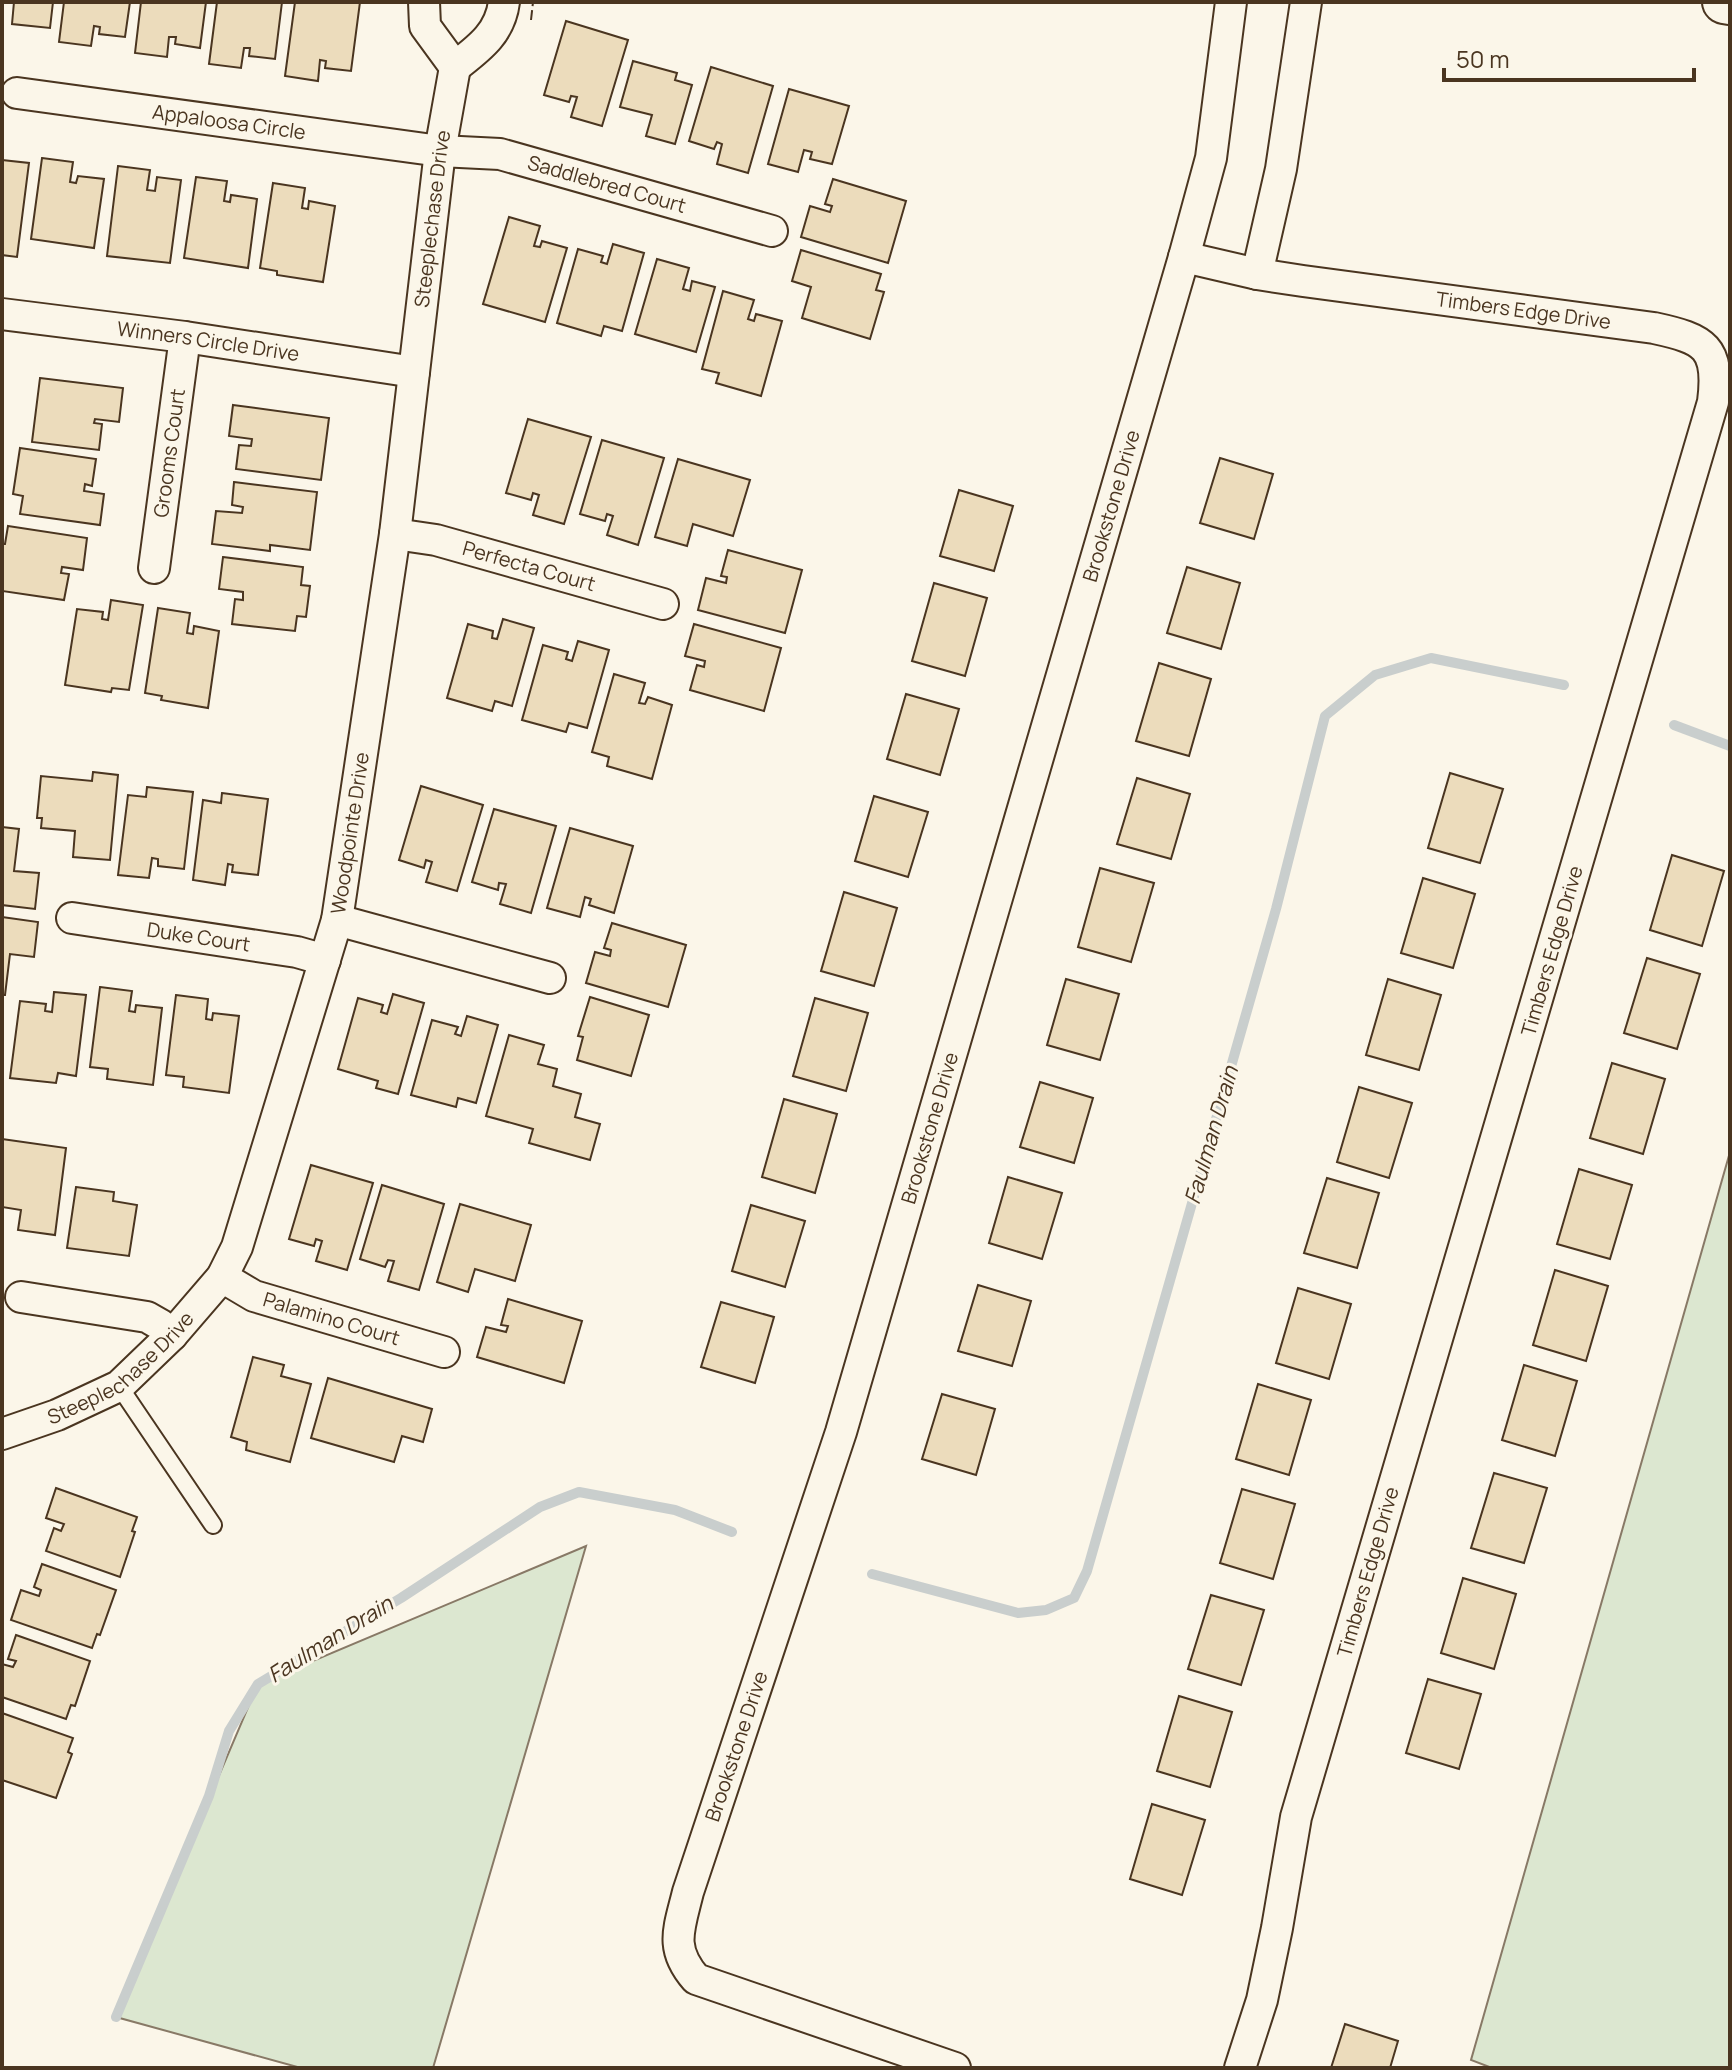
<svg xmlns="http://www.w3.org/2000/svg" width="1732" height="2070" viewBox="0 0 1732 2070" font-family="Manrope,sans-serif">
	<rect width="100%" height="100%" fill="#fbf6e9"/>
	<g fill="#dce7d0" stroke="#887966" stroke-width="2">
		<path d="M1730 1152V2068H1492L1471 2060Z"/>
		<path d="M586 1546 433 2068H301L116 2017 258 1684Z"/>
	</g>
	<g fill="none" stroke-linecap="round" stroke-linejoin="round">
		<g stroke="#c9cecd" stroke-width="10">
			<path d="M1674 725 1730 746"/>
			<path d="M872 1574 1018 1613 1046 1610 1074 1598 1087 1571 1276 909 1325 716 1375 675 1431 658 1564 685"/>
			<path d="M116 2017 209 1796 229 1731 258 1684 401 1598 540 1507 579 1492 675 1510 732 1532"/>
		</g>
	</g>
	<g fill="#ecdcbc" stroke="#4a3520" stroke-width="2">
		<path d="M14 2H53L50 28 12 24Z"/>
		<path d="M64 2H130L125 37 99 34 100 27 94 26 91 46 59 42Z"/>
		<path d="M141 2H206L200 48 175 44 176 37H169L167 57 135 53Z"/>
		<path d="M217 2H282L275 59 249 56 250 48H244L241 68 209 64Z"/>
		<path d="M295 2H360L351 71 325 68 326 61 320 60 318 81 285 76Z"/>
		<path d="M566 21 628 40 602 126 571 117 577 97 571 96 569 102 544 95Z"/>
		<path d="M633 61 677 73 675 80 692 85 675 144 646 136 652 115 620 107Z"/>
		<path d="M711 67 773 86 748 173 717 164 722 144 717 142 714 149 689 141Z"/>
		<path d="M789 89 849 106 832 164 810 159 812 152 804 150 798 172 768 164Z"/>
		<path d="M42 158 73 162 70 182 76 183 78 176 104 179 94 248 31 239Z"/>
		<path d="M2 160 29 163 17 257 2 255Z"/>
		<path d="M118 166 150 170 147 190 155 191 157 177 181 180 170 263 107 256Z"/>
		<path d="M196 177 227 181 224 201 230 202 231 195 257 199 248 268 184 258Z"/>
		<path d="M833 179 906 201 888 263 801 237 810 206 830 212 832 206 825 204Z"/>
		<path d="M273 183 305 188 302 208 308 209 309 201 335 206 323 282 277 275V271L260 268Z"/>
		<path d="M509 217 540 226 534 246 540 247 542 241 567 248 545 322 483 304Z"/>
		<path d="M613 244 644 253 622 331 604 326 601 336 557 323 578 249 603 256 601 262 607 264Z"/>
		<path d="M801 250 881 274 876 290 884 292 870 339 802 318 811 287 792 281Z"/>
		<path d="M657 259 689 268 683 289 690 291 692 281 715 287 696 352 635 334Z"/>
		<path d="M723 291 754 300 748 319 754 321 756 314 782 321 761 396 716 383 719 373 702 369Z"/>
		<path d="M40 378 123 388 119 422 95 419 94 423 102 424 99 450 32 442Z"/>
		<path d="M233 405 329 418 321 480 236 469 239 445 251 446 252 439 229 436Z"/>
		<path d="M528 419 591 437 564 524 533 515 539 495 533 493 531 500 506 493Z"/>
		<path d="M602 440 664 458 638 545 607 535 613 516 607 514 605 521 580 514Z"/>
		<path d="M20 448 96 459 92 486 85 484 84 491 104 494 100 525 20 514 23 496 13 494Z"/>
		<path d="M1220 458 1273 474 1254 539 1200 523Z"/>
		<path d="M678 459 750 480 733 536 693 524 687 546 655 537Z"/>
		<path d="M234 482 317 492 310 550 270 545V551L212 544 216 511 242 513 243 507 232 505Z"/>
		<path d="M959 490 1013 506 994 571 940 556Z"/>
		<path d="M8 526 87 538 83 570 62 567 61 573 69 574 64 600 2 591V544H5Z"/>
		<path d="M728 550 802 570 785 633 698 610 706 578 726 583 727 577 721 576Z"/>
		<path d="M223 557 303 567 301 585 310 586 306 617 297 616 295 631 232 624 235 599 243 600V592L219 589Z"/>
		<path d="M1187 567 1240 583 1221 649 1167 633Z"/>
		<path d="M934 583 987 598 965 676 912 661Z"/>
		<path d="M111 600 143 605 129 690 112 688 111 692 65 685 77 609 103 612 102 619 108 620Z"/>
		<path d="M158 608 190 613 187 633 193 634 194 626 219 631 208 708 161 700 162 696 145 693Z"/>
		<path d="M503 619 534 628 512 706 495 701 492 711 447 698 468 624 493 631 492 638 497 639Z"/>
		<path d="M694 624 781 648 764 711 690 690 697 665 704 667 705 661 685 656Z"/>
		<path d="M578 641 609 650 587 728 569 723 566 732 522 720 543 645 568 652 566 659 572 661Z"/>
		<path d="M1159 663 1211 679 1189 756 1136 741Z"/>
		<path d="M614 674 645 683 639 703 645 704 648 697 672 705 652 779 607 766 609 757 592 752Z"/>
		<path d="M906 694 959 709 940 775 887 759Z"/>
		<path d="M93 772 118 775 110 860 73 857 75 831 41 828 42 818H37L41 776 92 781Z"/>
		<path d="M1450 773 1503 789 1480 863 1428 848Z"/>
		<path d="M1137 778 1190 794 1171 859 1117 844Z"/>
		<path d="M421 786 483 805 457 891 426 882 432 862 426 860 424 868 399 860Z"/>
		<path d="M147 787 193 792 184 869 158 866V859L152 858 149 878 118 875 128 795 146 797Z"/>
		<path d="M222 793 268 799 258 875 232 872 233 865 228 864 225 885 193 880 203 800 221 803Z"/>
		<path d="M874 796 928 812 908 877 855 861Z"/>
		<path d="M494 809 556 826 531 913 500 904 506 884 499 883 498 890 472 882Z"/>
		<path d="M2 827 19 829 14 871 39 873 35 909 2 905Z"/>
		<path d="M570 828 633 846 614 913 589 905 591 899 585 897 580 917 547 908Z"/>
		<path d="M1672 855 1724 871 1702 946 1650 930Z"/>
		<path d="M1100 868 1154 883 1131 962 1078 947Z"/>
		<path d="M1423 878 1475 894 1453 968 1401 953Z"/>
		<path d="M844 892 897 908 874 986 821 971Z"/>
		<path d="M2 917 38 922 34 957 10 954 5 995H2Z"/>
		<path d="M612 923 686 945 668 1007 586 983 595 952 610 956 611 950 604 948Z"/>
		<path d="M1647 958 1700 974 1677 1049 1624 1033Z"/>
		<path d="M1066 979 1119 994 1100 1060 1047 1045Z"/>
		<path d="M1388 979 1441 995 1419 1070 1366 1055Z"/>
		<path d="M100 987 132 991 129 1011 135 1012 136 1005 162 1008 153 1085 107 1079 108 1069 90 1067Z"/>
		<path d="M54 992 86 995 76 1076 58 1073 56 1083 10 1078 20 1001 46 1004 45 1011 52 1012Z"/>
		<path d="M393 994 424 1003 398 1094 376 1088 378 1081 338 1069 358 998 383 1005 381 1012 387 1014Z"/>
		<path d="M176 995 208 999 206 1019 212 1020 213 1013 239 1016 229 1093 183 1087 184 1077 166 1075Z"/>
		<path d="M590 997 649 1015 631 1076 577 1060 583 1037 578 1036Z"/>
		<path d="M815 998 868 1013 846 1091 793 1076Z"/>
		<path d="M467 1016 498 1025 476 1103 458 1098 456 1107 411 1095 432 1020 458 1027 455 1034 461 1036Z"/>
		<path d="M509 1035 544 1045 538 1064 557 1069 553 1086 581 1094 575 1117 600 1124 590 1160 529 1143 533 1129 486 1116Z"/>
		<path d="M1612 1063 1665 1079 1643 1154 1590 1138Z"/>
		<path d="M1040 1082 1093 1098 1074 1163 1020 1147Z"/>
		<path d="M1359 1087 1412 1103 1389 1178 1337 1162Z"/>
		<path d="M784 1099 837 1114 815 1193 762 1177Z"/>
		<path d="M2 1139 66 1148 55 1235 18 1230 21 1210 2 1207Z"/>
		<path d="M311 1165 373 1183 347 1270 316 1261 322 1241 316 1239 314 1246 289 1239Z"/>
		<path d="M1579 1169 1632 1185 1610 1259 1557 1244Z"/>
		<path d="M1008 1177 1062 1193 1042 1259 989 1243Z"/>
		<path d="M1327 1178 1379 1193 1357 1268 1304 1253Z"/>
		<path d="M382 1185 444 1204 419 1290 388 1281 394 1261 388 1260 385 1267 360 1259Z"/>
		<path d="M76 1187 114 1192 113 1201 137 1205 129 1256 67 1248Z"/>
		<path d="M460 1204 531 1225 515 1281 475 1269 468 1292 437 1282Z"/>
		<path d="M751 1205 805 1221 785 1287 732 1271Z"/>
		<path d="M1555 1270 1608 1286 1586 1361 1533 1345Z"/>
		<path d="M978 1285 1031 1301 1012 1366 958 1351Z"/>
		<path d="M1298 1288 1351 1304 1329 1379 1276 1363Z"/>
		<path d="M508 1299 582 1321 564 1383 477 1357 486 1327 506 1332 508 1326 501 1325Z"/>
		<path d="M721 1302 774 1317 755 1383 701 1367Z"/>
		<path d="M253 1357 284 1365 281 1376 311 1384 290 1462 246 1450 247 1442 231 1437Z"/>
		<path d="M1524 1365 1577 1381 1555 1456 1502 1440Z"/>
		<path d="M328 1378 432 1409 423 1442 402 1436 394 1462 311 1438Z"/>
		<path d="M1258 1384 1311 1400 1289 1475 1236 1459Z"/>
		<path d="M942 1394 995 1409 976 1475 922 1459Z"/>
		<path d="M1494 1473 1547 1488 1524 1563 1471 1548Z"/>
		<path d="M56 1488 137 1517 132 1531 135 1532 120 1577 46 1551 54 1528 61 1531 64 1524 46 1518Z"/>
		<path d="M1242 1489 1295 1504 1273 1579 1220 1563Z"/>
		<path d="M42 1564 116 1590 100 1635 97 1634 92 1648 11 1620 21 1590 39 1596 41 1590 34 1587Z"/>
		<path d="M1463 1578 1516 1594 1494 1669 1441 1653Z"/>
		<path d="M1211 1595 1264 1610 1241 1685 1188 1669Z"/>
		<path d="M16 1635 90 1661 75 1706 71 1705 66 1719 2 1697V1664L13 1667 16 1661 8 1659Z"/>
		<path d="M1428 1679 1481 1694 1459 1769 1406 1753Z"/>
		<path d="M1179 1696 1232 1712 1210 1787 1157 1771Z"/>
		<path d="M2 1713 73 1738 68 1752 72 1754 56 1798 2 1780Z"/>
		<path d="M1152 1804 1205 1820 1182 1895 1130 1879Z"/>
		<path d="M1345 2024 1398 2041 1390 2068H1331Z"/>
	</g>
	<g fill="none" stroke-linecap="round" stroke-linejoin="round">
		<defs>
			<path id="lane" d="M119 1386 213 1525"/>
			<g id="street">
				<path d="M424 2 425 26 455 67C478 49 500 34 504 2"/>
				<path id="s1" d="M17 93 440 151 500 154 772 231"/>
				<path id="s2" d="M1184 257 1257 274 1303 281 1654 328C1705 339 1720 347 1713 402L1296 1817 1277 1928 1262 2000 1240 2068"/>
				<path d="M1257 274 1281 169 1306 2"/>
				<path id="s3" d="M2 314 185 337 414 372"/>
				<path id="s4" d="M395 534 436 540 663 604"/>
				<path id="s5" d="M154 568 185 337"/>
				<path id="s6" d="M72 918 297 952 325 960"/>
				<path d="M337 920 550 978"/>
				<path id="s7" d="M222 1277 254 1296 444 1352"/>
				<path d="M21 1297 147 1317 161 1325 172 1335"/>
				<path id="s8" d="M2 1434 57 1415 119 1386 172 1335 222 1277 237 1247 337 920 395 534 440 151 455 67"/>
				<path id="s9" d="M955 2068 696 1979C669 1948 679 1929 688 1892L841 1432 1184 257 1211 158 1231 2"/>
			</g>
			<path id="secondary" d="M1724 2 1730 3"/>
		</defs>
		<use href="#lane" stroke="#4a3520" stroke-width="20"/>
		<use href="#street" stroke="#4a3520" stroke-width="34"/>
		<use href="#secondary" stroke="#4a3520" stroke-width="46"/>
		<use href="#lane" stroke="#fbf6e9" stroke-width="16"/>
		<use href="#street" stroke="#fbf6e9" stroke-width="30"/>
		<use href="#secondary" stroke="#fbf6e9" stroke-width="42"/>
		<path stroke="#4a3520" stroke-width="2" stroke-dasharray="10 4" stroke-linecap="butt" d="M531 20 533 2"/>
	</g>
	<g text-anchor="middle" stroke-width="6" stroke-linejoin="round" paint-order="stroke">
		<g font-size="20" fill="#4a3520" stroke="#fbf6e9">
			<text dy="7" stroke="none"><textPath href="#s1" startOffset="214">Appaloosa Circle</textPath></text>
			<text dy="7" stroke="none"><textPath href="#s1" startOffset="598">Saddlebred Court</textPath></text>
			<text dy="7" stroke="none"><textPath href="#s8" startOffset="1360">Steeplechase Drive</textPath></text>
			<text dy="7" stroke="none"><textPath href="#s2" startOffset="344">Timbers Edge Drive</textPath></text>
			<text dy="7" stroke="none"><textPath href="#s3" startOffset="208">Winners Circle Drive</textPath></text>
			<text dy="7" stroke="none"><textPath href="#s5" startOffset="116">Grooms Court</textPath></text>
			<text dy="7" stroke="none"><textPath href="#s9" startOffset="1816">Brookstone Drive</textPath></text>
			<text dy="7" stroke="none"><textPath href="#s4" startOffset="138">Perfecta Court</textPath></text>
			<text dy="7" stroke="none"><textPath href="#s8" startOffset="740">Woodpointe Drive</textPath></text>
			<text dy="7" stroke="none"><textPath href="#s6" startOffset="128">Duke Court</textPath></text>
			<text transform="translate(1552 951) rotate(-74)" y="7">Timbers Edge Drive</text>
			<text dy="7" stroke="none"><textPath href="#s9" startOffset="1168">Brookstone Drive</textPath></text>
			<text dy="7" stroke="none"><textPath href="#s7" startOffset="118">Palamino Court</textPath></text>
			<text dy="7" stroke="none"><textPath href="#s8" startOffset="138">Steeplechase Drive</textPath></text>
			<text transform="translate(1368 1572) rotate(-74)" y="7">Timbers Edge Drive</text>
			<text dy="7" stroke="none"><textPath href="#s9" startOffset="520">Brookstone Drive</textPath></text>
		</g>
		<g font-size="22" font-style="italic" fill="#4a3520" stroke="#fbf6e9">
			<text transform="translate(1211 1135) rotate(-74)" y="8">Faulman Drain</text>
			<text transform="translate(330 1639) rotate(-32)" y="8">Faulman Drain</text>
		</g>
	</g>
	<rect width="1732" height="2070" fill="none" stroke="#4a3520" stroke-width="8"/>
	<path d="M1444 68v12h250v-12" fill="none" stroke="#4a3520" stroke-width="4"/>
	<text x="1456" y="68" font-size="24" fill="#4a3520" stroke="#fbf6e9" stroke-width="6" paint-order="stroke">50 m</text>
</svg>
